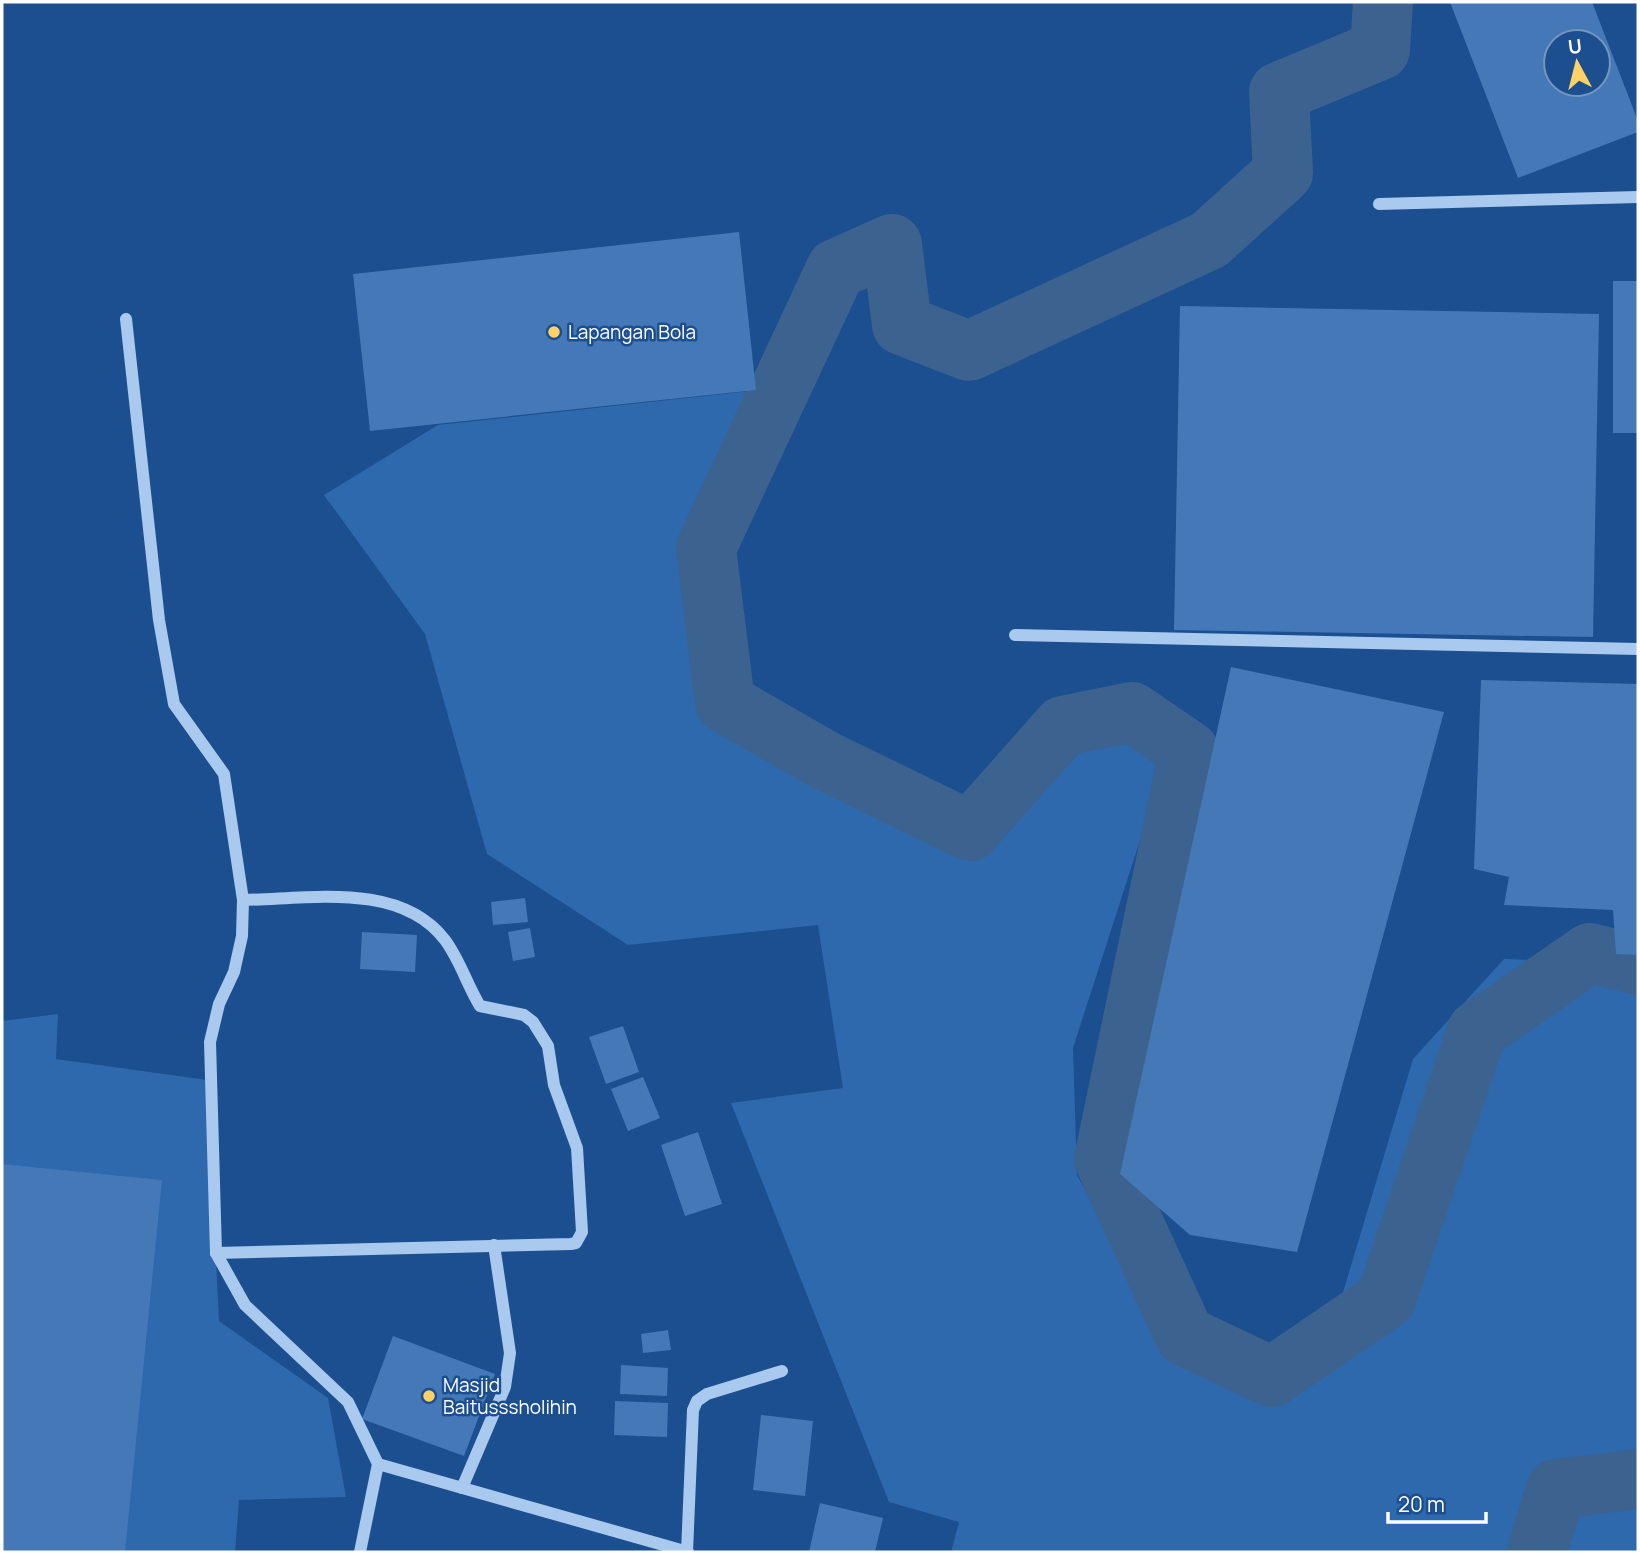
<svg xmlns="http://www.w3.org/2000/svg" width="1640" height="1554" viewBox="0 0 1640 1554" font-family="Manrope,sans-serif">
	<rect width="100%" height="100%" fill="#1b4f8f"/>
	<g fill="#2e69ad">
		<path d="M788 387 692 591 704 709 877 814 986 793 1113 687 1176 729 1073 1048 1077 1175 1165 1332 1326 1349 1413 1059 1504 959 1638 963V1552H951L959 1522 889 1502 731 1103 843 1088 818 925 628 945 487 854 425 634 324 495 438 425Z"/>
		<path d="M58 1014 56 1059 207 1080 219 1321 328 1398 346 1497 239 1500 235 1552H2V1021Z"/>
	</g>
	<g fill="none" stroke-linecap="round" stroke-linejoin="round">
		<g stroke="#3c6290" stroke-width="60">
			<path d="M1383 2 1380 50 1279 92 1283 173 1209 240 969 351 902 325 892 244 836 269 706 548 725 703 826 761 970 831 1063 726 1132 712 1189 751 1104 1159 1185 1336 1272 1377 1386 1299 1477 1031 1590 953 1638 965"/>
			<path d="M1537 1552 1556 1489 1638 1479"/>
		</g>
	</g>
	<g fill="#4478b7" fill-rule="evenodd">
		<path d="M1450 2H1592L1638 121V132L1518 178ZM1556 42H1598V84H1556Z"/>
		<path d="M739 232 756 390 370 431 353 274Z"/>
		<rect x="1613" y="281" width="25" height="152"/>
		<path d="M1180 306 1599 314 1593 637 1174 630Z"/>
		<path d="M1231 667 1444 712 1297 1252 1190 1235 1120 1174Z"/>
		<path d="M1481 680 1638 684V955L1616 954 1613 910 1504 905 1509 877 1474 869Z"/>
		<path d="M525 898 528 922 493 925 491 902Z"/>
		<path d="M530 928 535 957 513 961 508 932Z"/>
		<path d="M362 932 417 935 415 972 360 969Z"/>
		<path d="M623 1026 639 1072 606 1084 589 1037Z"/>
		<path d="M643 1077 660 1118 628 1131 611 1089Z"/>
		<path d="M698 1132 722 1204 685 1216 661 1145Z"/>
		<path d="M2 1164 162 1180 125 1552H2Z"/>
		<path d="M668 1330 671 1350 643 1353 641 1334Z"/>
		<path d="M393 1336 495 1374 464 1456 362 1419Z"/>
		<path d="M621 1365 668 1368 667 1396 620 1394Z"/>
		<path d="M615 1401 668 1403 667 1437 614 1435Z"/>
		<path d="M761 1415 813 1421 805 1496 753 1490Z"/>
		<path d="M820 1503 883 1518 875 1552H809Z"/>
	</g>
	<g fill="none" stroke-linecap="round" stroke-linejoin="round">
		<g stroke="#a9c9ee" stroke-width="12">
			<path d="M1379 204 1638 197"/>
			<path d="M126 319 159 620 174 704 224 774 243 900 242 936 234 972 219 1004 210 1042 216 1253 245 1305 348 1402 378 1464 360 1552"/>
			<path d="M1015 635 1638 649"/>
			<path d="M216 1253 571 1244 576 1243 582 1232 577 1148 554 1085 548 1046 533 1022 524 1015 480 1006C467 985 460 960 445 940 400 881 308 899 243 900"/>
			<path d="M378 1464 688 1552"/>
			<path d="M462 1488 505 1387 510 1353 494 1245"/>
			<path d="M687 1552 693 1410 697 1401 707 1394 782 1371"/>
		</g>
	</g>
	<g fill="#ffd166" stroke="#1b4f8f" stroke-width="2.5">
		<circle cx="554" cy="332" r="7"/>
		<circle cx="429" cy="1396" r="7"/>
	</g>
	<g text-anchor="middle" stroke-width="5" stroke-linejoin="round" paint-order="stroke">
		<g font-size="19" fill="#fff" stroke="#1b4f8f" text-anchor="start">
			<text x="568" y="339">Lapangan Bola</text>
			<text x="443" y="1392">Masjid<tspan x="443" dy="22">Baitusssholihin</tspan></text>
		</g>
	</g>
	<rect width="1640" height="1554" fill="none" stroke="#ffffff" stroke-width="7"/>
	<g transform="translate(1577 63) rotate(353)"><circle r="33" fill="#1b4f8f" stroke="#7695bc" stroke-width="2"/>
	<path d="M0-5L12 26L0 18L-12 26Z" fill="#ffd166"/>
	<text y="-10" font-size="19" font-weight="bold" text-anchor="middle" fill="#ffffff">U</text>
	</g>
	<path d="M1388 1512v10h98v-10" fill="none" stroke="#ffffff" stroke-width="3.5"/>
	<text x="1398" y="1512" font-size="21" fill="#ffffff" stroke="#1b4f8f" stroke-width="5" paint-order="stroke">20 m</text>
</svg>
